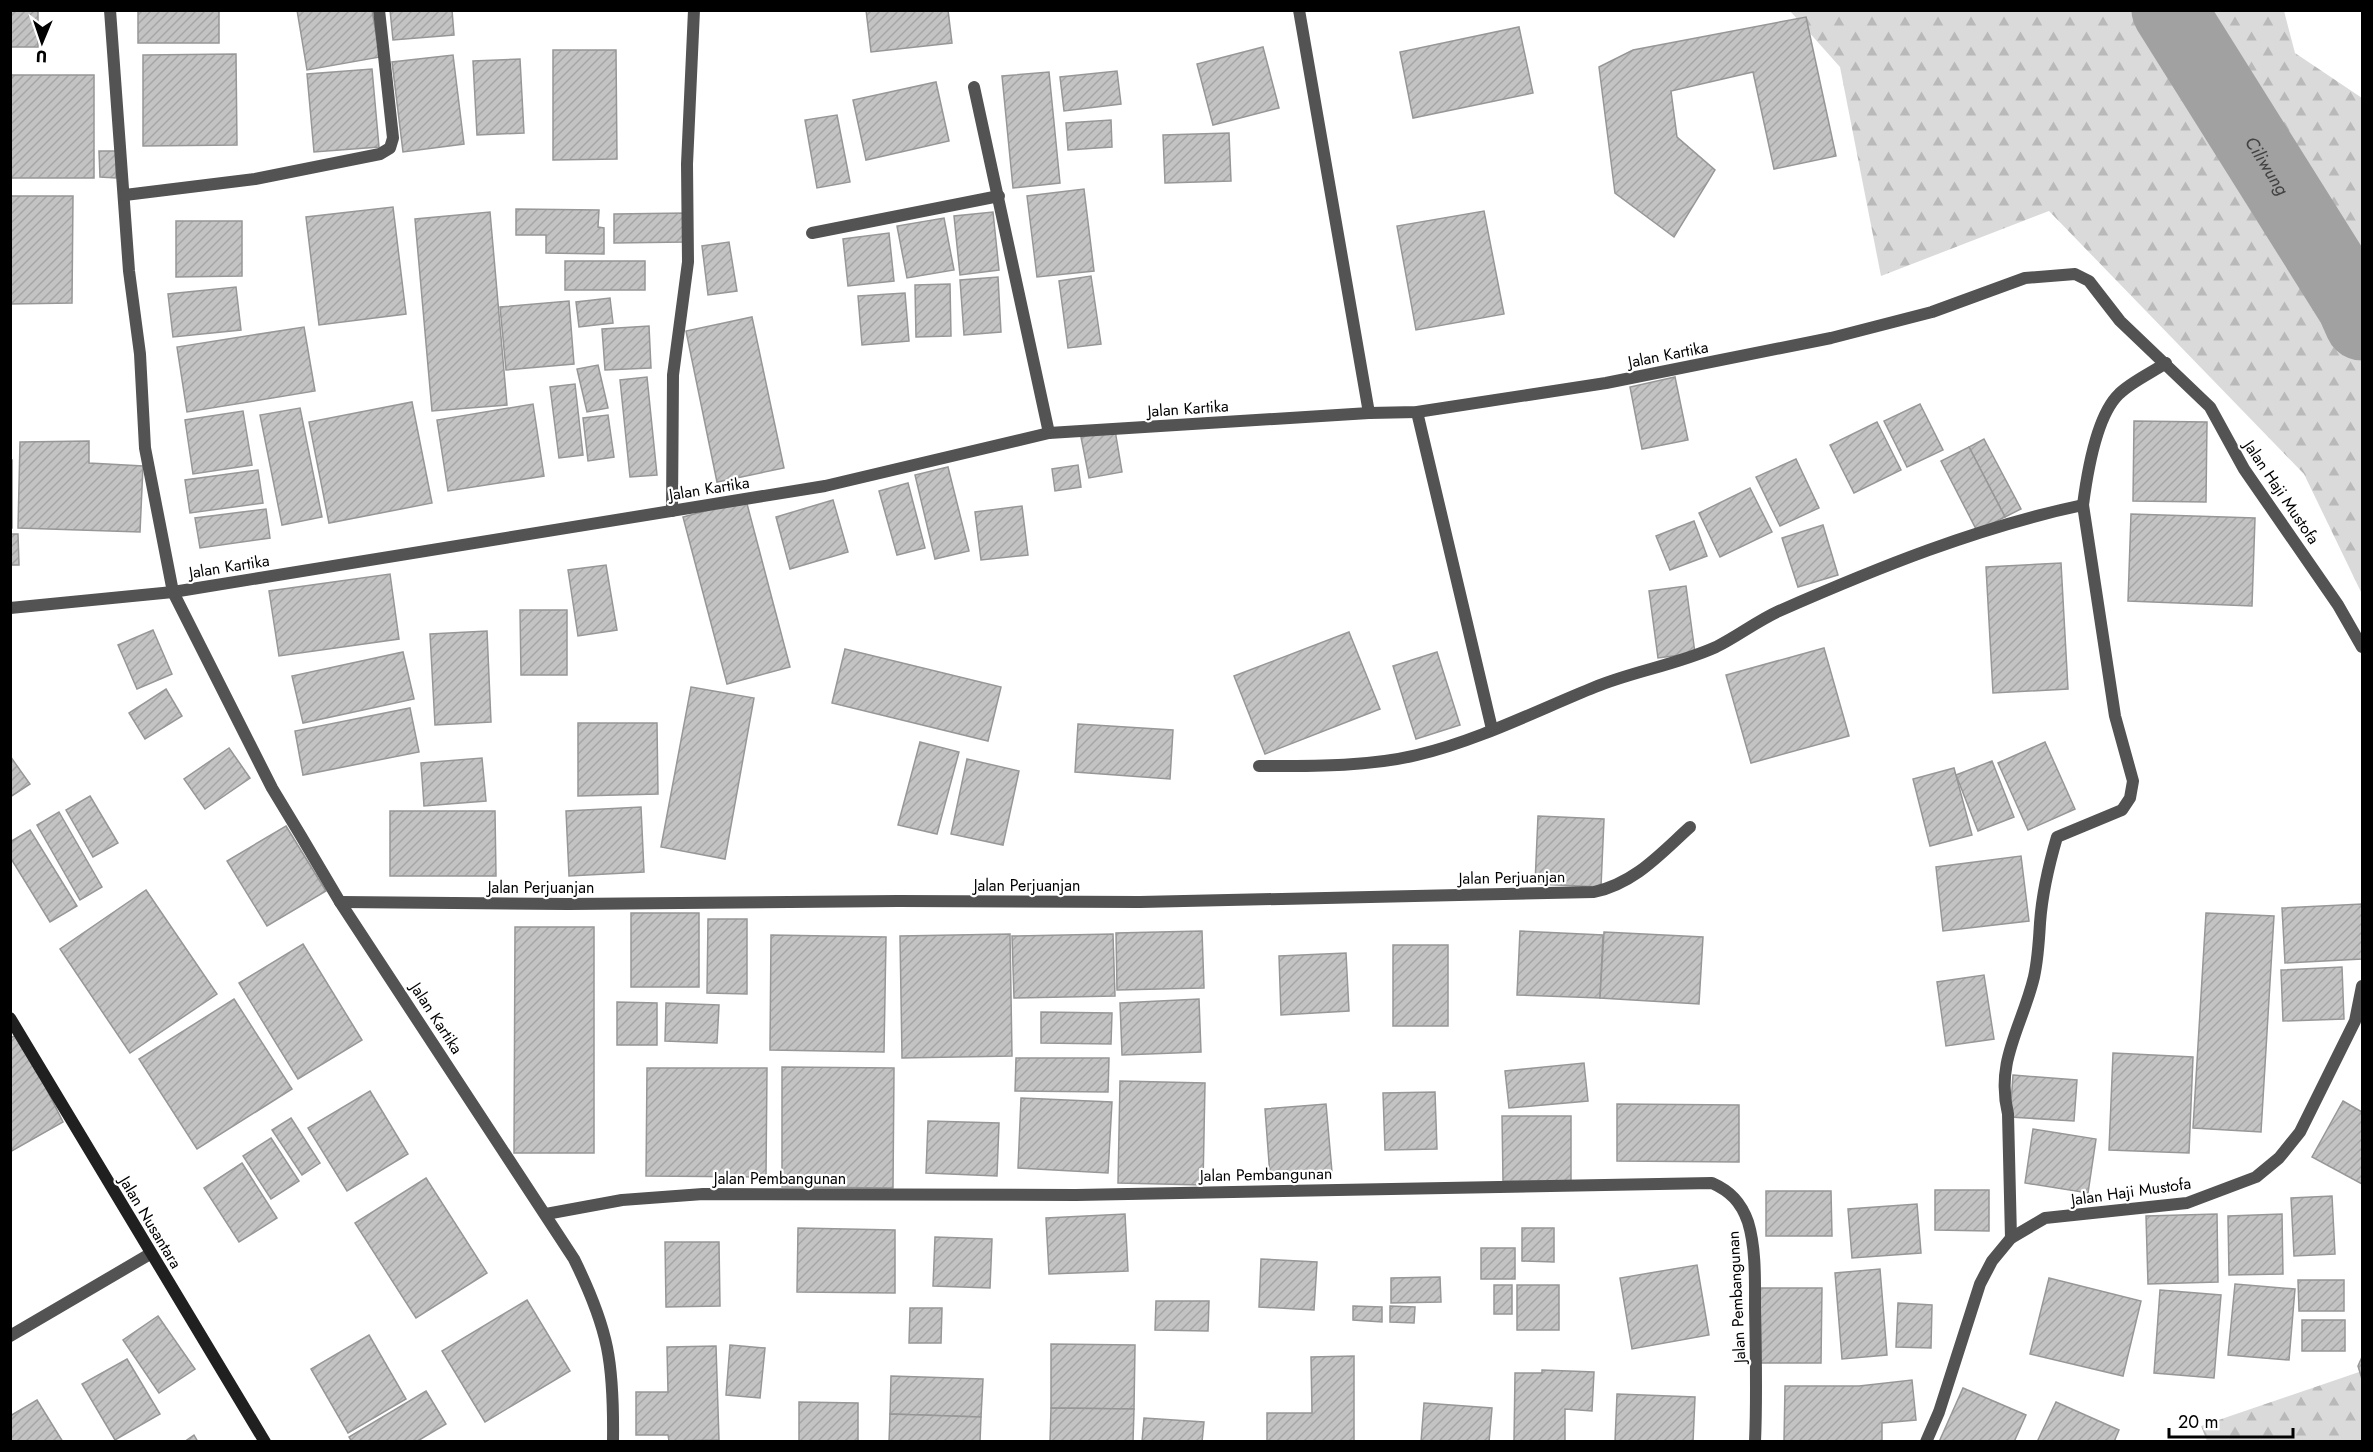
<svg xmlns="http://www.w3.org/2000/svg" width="2373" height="1452" viewBox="0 0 2373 1452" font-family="Jost,sans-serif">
	<defs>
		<pattern id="forest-firs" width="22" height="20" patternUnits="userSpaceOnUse" patternTransform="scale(1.5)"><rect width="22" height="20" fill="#dadada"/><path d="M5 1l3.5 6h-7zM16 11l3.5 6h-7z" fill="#b9b9b9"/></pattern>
		<pattern id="building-hatch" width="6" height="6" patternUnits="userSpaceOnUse" patternTransform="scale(1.5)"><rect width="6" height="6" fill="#c3c3c3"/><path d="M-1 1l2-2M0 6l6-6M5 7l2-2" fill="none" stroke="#a6a6a6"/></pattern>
	</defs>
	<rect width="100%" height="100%" fill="#fff"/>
	<g fill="url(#forest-firs)">
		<path d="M1790 11H2284L2295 53 2362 98V594L2304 474 2049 211 1881 276 1840 67Z"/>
		<path d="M2362 1371V1441H2207L2201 1426Z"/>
	</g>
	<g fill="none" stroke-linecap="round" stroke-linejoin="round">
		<path stroke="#a1a1a1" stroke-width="75" id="s1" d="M2169 10 2354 305 2362 323"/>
	</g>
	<g fill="url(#building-hatch)" stroke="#979797" stroke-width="1.5">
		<rect x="10" y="10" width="28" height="37"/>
		<rect x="138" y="10" width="81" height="33"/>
		<path d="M297 10H372L380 57 307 70Z"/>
		<path d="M390 10H452L454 35 393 40Z"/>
		<path d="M866 10H948L952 43 871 52Z"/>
		<path d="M1806 17 1836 156 1774 169 1753 72 1671 91 1677 137 1715 170 1674 237 1615 193 1599 67 1633 50Z"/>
		<path d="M1519 27 1533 93 1413 118 1400 52Z"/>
		<path d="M1263 47 1279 108 1213 125 1197 64Z"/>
		<path d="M553 50H616L617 159 553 160Z"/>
		<path d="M236 54 237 145 143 146V55Z"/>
		<path d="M453 55 464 144 403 152 392 62Z"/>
		<path d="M520 59 524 133 477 135 473 61Z"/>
		<path d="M372 69 379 147 314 152 307 74Z"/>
		<path d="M1117 71 1121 104 1064 111 1060 77Z"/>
		<path d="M1049 72 1060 183 1013 188 1002 76Z"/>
		<rect x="10" y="75" width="84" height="103"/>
		<path d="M936 82 949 141 866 160 853 100Z"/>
		<path d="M837 115 850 182 817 188 805 120Z"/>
		<path d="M1111 120 1112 147 1068 150 1066 123Z"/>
		<path d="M1229 133 1231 181 1165 183 1163 135Z"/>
		<path d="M99 151H116V178L100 177Z"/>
		<path d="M1084 189 1094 271 1037 277 1027 196Z"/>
		<path d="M10 196H73L72 303 10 304Z"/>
		<path d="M393 207 406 314 319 325 306 217Z"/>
		<path d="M516 209 599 210 598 227 604 228V254L546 253V235H516Z"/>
		<path d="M1484 211 1504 314 1416 330 1397 226Z"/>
		<path d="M490 212 507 405 432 411 415 219Z"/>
		<path d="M993 212 999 270 960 275 954 216Z"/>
		<path d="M686 213V242L614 243V214Z"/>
		<path d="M944 218 954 270 907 278 897 226Z"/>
		<path d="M176 221H242V276L176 277Z"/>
		<path d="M889 233 894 281 848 286 843 239Z"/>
		<path d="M729 242 737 291 708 295 702 246Z"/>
		<rect x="565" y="261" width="80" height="29"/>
		<path d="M1091 276 1101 344 1068 348 1059 281Z"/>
		<path d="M998 277 1001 332 964 335 960 280Z"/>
		<path d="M950 284 951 336 916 337 915 285Z"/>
		<path d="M236 287 241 330 173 337 168 294Z"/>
		<path d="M905 293 909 341 862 345 858 296Z"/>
		<path d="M610 298 613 323 579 327 576 302Z"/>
		<path d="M569 301 574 364 506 370 500 307Z"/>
		<path d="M752 317 784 468 717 482 686 331Z"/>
		<path d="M649 326 651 368 605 370 602 329Z"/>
		<path d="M304 327 315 391 187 412 177 347Z"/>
		<path d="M598 365 608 408 587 412 577 369Z"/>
		<path d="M647 377 657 475 630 477 620 380Z"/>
		<path d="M1675 377 1688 440 1642 449 1630 387Z"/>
		<path d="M575 384 583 455 559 458 550 387Z"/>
		<path d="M412 402 432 503 329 523 309 422Z"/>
		<path d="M533 404 544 476 448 491 437 420Z"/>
		<path d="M1920 404 1943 450 1907 467 1884 421Z"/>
		<path d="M300 408 322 517 282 525 260 415Z"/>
		<path d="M243 411 252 465 193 474 185 420Z"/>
		<path d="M608 415 614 457 588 461 583 418Z"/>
		<path d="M2134 421 2207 422 2206 502 2133 501Z"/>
		<path d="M1877 422 1901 470 1854 493 1830 445Z"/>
		<path d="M1115 430 1122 472 1089 478 1081 437Z"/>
		<path d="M1984 439 2021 509 2005 517 1969 447Z"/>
		<path d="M89 441V463L143 466 140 532 18 528 20 442Z"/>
		<path d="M1969 447 2005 517 1977 531 1941 461Z"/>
		<path d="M1796 459 1819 508 1780 526 1756 477Z"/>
		<rect x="10" y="460" width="2" height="68"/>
		<path d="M1078 465 1081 487 1055 491 1052 469Z"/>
		<path d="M948 467 969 551 935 559 915 475Z"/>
		<path d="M258 470 263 503 190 513 185 480Z"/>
		<path d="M908 483 925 548 897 555 879 491Z"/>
		<path d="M1750 488 1772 532 1720 557 1699 513Z"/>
		<path d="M746 500 790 667 727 684 683 517Z"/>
		<path d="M833 500 848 552 790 569 776 517Z"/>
		<path d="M1022 506 1028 555 981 560 975 512Z"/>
		<path d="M266 509 270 538 200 548 195 518Z"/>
		<path d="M2131 514 2255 518 2252 606 2128 601Z"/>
		<path d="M1694 521 1707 556 1670 570 1656 536Z"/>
		<path d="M1823 525 1838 575 1798 587 1782 538Z"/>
		<path d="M10 534H18L19 565H10Z"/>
		<path d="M2061 563 2068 689 1993 693 1986 567Z"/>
		<path d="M606 565 617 630 578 636 568 570Z"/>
		<path d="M390 574 399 639 279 656 269 591Z"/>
		<path d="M1686 586 1695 653 1658 658 1649 591Z"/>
		<path d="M520 610H567V675H521Z"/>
		<path d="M153 630 172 674 137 689 118 645Z"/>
		<path d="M487 631 491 722 435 725 430 634Z"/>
		<path d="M1349 632 1380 709 1265 754 1234 676Z"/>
		<path d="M1824 648 1849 736 1751 763 1726 675Z"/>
		<path d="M845 649 1001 687 988 741 832 703Z"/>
		<path d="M403 652 414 699 303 723 292 676Z"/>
		<path d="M1437 652 1460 725 1416 739 1393 666Z"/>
		<path d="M691 687 754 698 725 859 661 847Z"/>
		<path d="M166 689 182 716 145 739 129 713Z"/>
		<path d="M410 708 419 752 303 775 295 731Z"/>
		<path d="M578 723H657L658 794 578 796Z"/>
		<path d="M1078 724 1173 730 1170 779 1075 772Z"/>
		<path d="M920 742 959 752 937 834 898 825Z"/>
		<path d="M2045 742 2075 809 2028 830 1998 763Z"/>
		<path d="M229 748 250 778 205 809 184 779Z"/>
		<path d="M10 756 30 784 10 797Z"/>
		<path d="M482 758 486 801 424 806 421 763Z"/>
		<path d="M967 759 1019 771 1003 845 951 834Z"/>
		<path d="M1992 761 2014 817 1978 831 1956 775Z"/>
		<path d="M1954 768 1972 835 1930 846 1913 779Z"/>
		<path d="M90 796 118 843 93 857 66 810Z"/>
		<path d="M641 807 644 872 569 876 566 811Z"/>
		<path d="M390 811H495L496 876H390Z"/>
		<path d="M59 812 102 887 80 900 37 825Z"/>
		<path d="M1538 816 1604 819 1601 887 1535 884Z"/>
		<path d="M286 826 326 891 267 926 227 861Z"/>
		<path d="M30 830 77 906 50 922 10 857V842Z"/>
		<path d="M2021 856 2029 921 1943 931 1936 867Z"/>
		<path d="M146 890 217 994 130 1053 60 949Z"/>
		<path d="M2362 904V959L2285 963 2282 908Z"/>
		<rect x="631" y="913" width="68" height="74"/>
		<path d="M2206 913 2274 916 2261 1132 2193 1128Z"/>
		<path d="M708 919H747V994L707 993Z"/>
		<path d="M515 927H594V1153H514Z"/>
		<path d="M1202 931 1204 988 1117 990 1116 933Z"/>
		<path d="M1520 931 1603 935 1600 998 1517 995Z"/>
		<path d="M1604 932 1703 937 1699 1004 1600 998Z"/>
		<path d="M1010 934 1012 1056 902 1058 900 936Z"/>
		<path d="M1113 934 1115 996 1014 998 1012 936Z"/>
		<path d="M771 935 886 937 884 1052 770 1050Z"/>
		<path d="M303 944 362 1040 298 1079 239 983Z"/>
		<rect x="1393" y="945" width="55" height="81"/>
		<path d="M1346 953 1349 1011 1281 1015 1279 956Z"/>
		<path d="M2342 967 2344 1019 2283 1021 2281 970Z"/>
		<path d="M1984 975 1994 1039 1946 1046 1937 982Z"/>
		<path d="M234 999 292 1089 197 1149 139 1059Z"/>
		<path d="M1199 999 1201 1052 1122 1055 1120 1003Z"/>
		<path d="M617 1002 657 1003V1045H617Z"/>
		<path d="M666 1003 719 1005 717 1043 665 1041Z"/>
		<path d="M1041 1012 1112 1013 1111 1044 1041 1043Z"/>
		<path d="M19 1034 63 1122 10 1152V1038Z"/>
		<path d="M2113 1053 2193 1057 2189 1153 2109 1150Z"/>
		<path d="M1016 1058H1109L1108 1092 1015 1091Z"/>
		<path d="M1584 1063 1588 1101 1509 1108 1505 1071Z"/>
		<path d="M782 1067 894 1068 893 1188 782 1187Z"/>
		<path d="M647 1068H767L766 1177 646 1176Z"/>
		<path d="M2013 1075 2077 1080 2074 1121 2010 1117Z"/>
		<path d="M1120 1081 1205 1083 1203 1185 1118 1183Z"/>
		<path d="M370 1091 408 1154 347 1191 308 1128Z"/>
		<path d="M1435 1092 1437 1149 1385 1150 1383 1093Z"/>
		<path d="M1021 1098 1112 1102 1108 1173 1018 1168Z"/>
		<path d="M2343 1101 2362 1112V1184L2312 1157Z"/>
		<path d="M1326 1104 1332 1172 1270 1176 1265 1109Z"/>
		<path d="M1617 1104 1739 1105V1162L1617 1161Z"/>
		<path d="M1502 1116H1571V1181H1503Z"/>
		<path d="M291 1118 320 1163 302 1175 272 1130Z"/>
		<path d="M928 1121 999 1123 997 1176 926 1173Z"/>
		<path d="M2033 1129 2096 1139 2088 1193 2025 1183Z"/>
		<path d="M271 1138 299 1181 271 1199 243 1156Z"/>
		<path d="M242 1163 277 1218 239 1242 204 1188Z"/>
		<path d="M426 1178 487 1273 416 1318 355 1223Z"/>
		<path d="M1935 1190H1989V1231L1935 1230Z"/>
		<path d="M1766 1191H1831L1832 1236H1766Z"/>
		<path d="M2332 1196 2335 1254 2294 1256 2291 1198Z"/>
		<path d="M1917 1204 1921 1253 1852 1258 1848 1209Z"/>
		<path d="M1125 1214 1128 1271 1049 1274 1046 1218Z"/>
		<path d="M2217 1214 2218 1282 2148 1284 2146 1216Z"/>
		<path d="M2282 1214 2283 1274 2229 1275 2228 1216Z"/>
		<path d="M798 1228 895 1230V1293L797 1292Z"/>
		<path d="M1522 1228H1554V1262L1522 1261Z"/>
		<path d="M935 1237 992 1239 990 1288 933 1286Z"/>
		<path d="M665 1242H719L720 1306 666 1307Z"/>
		<rect x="1481" y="1248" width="34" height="31"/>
		<path d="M1261 1259 1317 1262 1314 1310 1259 1307Z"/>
		<path d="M1697 1265 1709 1335 1632 1349 1620 1278Z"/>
		<path d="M1880 1269 1887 1355 1842 1359 1835 1273Z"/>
		<path d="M1440 1277 1441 1302 1391 1303V1278Z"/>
		<path d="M2049 1278 2141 1301 2123 1376 2030 1354Z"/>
		<path d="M2298 1280H2344V1311H2299Z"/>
		<path d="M2235 1284 2295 1289 2289 1360 2228 1355Z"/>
		<rect x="1494" y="1285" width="18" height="29"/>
		<rect x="1517" y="1285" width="42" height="45"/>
		<path d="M1760 1288H1822L1821 1363H1760Z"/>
		<path d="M2160 1290 2221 1295 2214 1378 2154 1373Z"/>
		<path d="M527 1300 570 1371 485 1422 442 1351Z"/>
		<path d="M1156 1301H1209L1208 1331 1155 1330Z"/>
		<path d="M1898 1303 1932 1305 1931 1348 1896 1347Z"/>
		<path d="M1353 1306 1382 1307V1322L1353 1320Z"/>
		<path d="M1390 1306 1415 1307 1414 1323 1390 1322Z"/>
		<path d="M910 1308H942L941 1343H909Z"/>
		<path d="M158 1316 195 1369 159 1393 123 1340Z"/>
		<rect x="2302" y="1320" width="43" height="31"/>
		<path d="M369 1335 406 1399 348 1433 311 1369Z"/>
		<path d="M1051 1344 1135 1345 1134 1409 1051 1408Z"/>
		<path d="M730 1345 765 1348 760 1398 726 1395Z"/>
		<path d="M716 1346 719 1440 669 1441 668 1435H636V1392H668L667 1347Z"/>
		<path d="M1354 1356V1442H1267V1413H1312L1311 1357Z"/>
		<path d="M2362 1357V1379L2358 1366Z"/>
		<path d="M127 1359 160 1414 115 1440 82 1384Z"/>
		<path d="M1542 1370 1594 1372 1592 1411 1565 1409V1442H1514L1515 1373H1542Z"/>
		<path d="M891 1376 983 1379 981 1417 890 1414Z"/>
		<path d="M1912 1380 1916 1420 1882 1423V1442H1784L1785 1386H1859Z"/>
		<path d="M1963 1388 2026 1415 2014 1442H1939Z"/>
		<path d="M426 1391 446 1424 416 1442H352L349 1437Z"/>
		<path d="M1617 1394 1695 1397 1693 1442H1615Z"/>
		<path d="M37 1400 63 1442H10V1416Z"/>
		<path d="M799 1402 858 1403V1442H799Z"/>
		<path d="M2056 1402 2119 1430 2114 1442H2037Z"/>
		<path d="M1424 1403 1492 1408 1489 1442H1421Z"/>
		<path d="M1051 1408 1134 1409 1133 1442H1050Z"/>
		<path d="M890 1414 981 1417 980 1442H889Z"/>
		<path d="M1144 1418 1204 1422 1202 1442H1142Z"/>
		<path d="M194 1435 198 1442H184Z"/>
	</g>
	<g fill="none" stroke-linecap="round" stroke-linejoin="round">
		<g stroke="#535353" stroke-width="12">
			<path d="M110 10 129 271 140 354 145 448 173 592 272 788 301 836 340 902 574 1259C609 1330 614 1363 613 1442"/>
			<path d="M1299 10 1369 413"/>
			<path d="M974 87 1049 433"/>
			<path d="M125 195 255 179 380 154 390 148 393 138 379 10"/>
			<path d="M812 233 999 196"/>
			<path d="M1417 412 1492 729"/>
			<path d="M672 511 673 375 688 262 687 164 694 10"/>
			<path d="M10 608 173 592 825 486 1049 433 1369 413 1417 412 1606 383 1831 338 1932 312 2025 278 2075 274 2089 281 2120 321 2210 407 2244 469 2338 605 2362 647"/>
			<path d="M1259 766C1311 766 1366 767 1417 755 1477 741 1538 710 1595 687 1634 671 1676 665 1716 647 1738 636 1757 621 1779 611 1877 568 1978 527 2083 505"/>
			<path d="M340 902 568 904 898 901 1140 902 1594 892C1635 883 1660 854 1690 827"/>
			<path d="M546 1214 622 1200 703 1194 1076 1195 1712 1183C1730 1191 1741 1202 1748 1222 1756 1248 1755 1281 1755 1308 1756 1353 1757 1397 1755 1442"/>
			<path d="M2011 1238 2008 1114C1995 1061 2022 1027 2034 977 2038 959 2039 941 2040 923 2042 895 2049 864 2057 837L2122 810 2130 798 2133 781 2115 716 2083 505C2087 474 2096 416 2119 394 2131 382 2151 373 2166 363"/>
			<path d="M10 1336 150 1254"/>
			<path d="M1926 1442 1939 1412 1980 1284 1992 1261 2011 1238 2045 1218 2187 1203 2256 1177 2279 1158 2300 1132 2355 1021 2362 986"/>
		</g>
		<path stroke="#202020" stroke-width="12" d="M10 1018 265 1442"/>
	</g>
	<g text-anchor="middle" stroke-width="4.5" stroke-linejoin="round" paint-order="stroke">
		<g font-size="16" fill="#000" stroke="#fff">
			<text transform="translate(1668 354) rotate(-11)" y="6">Jalan Kartika</text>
			<text transform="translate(1188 408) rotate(-4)" y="6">Jalan Kartika</text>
			<text transform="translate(709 488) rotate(-9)" y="6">Jalan Kartika</text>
			<text transform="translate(2282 492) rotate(56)" y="6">Jalan Haji Mustofa</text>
			<text transform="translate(229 566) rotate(-9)" y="6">Jalan Kartika</text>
			<text transform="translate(1512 877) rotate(-1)" y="6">Jalan Perjuanjan</text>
			<text x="1027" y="891">Jalan Perjuanjan</text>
			<text x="541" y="893">Jalan Perjuanjan</text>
			<text transform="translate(437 1018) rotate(57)" y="6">Jalan Kartika</text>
			<text transform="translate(1266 1174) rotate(-1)" y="6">Jalan Pembangunan</text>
			<text x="780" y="1184">Jalan Pembangunan</text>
			<text transform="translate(2131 1191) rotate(-8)" y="6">Jalan Haji Mustofa</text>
			<text transform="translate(151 1222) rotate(59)" y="6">Jalan Nusantara</text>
			<text transform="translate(1736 1297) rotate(-93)" y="6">Jalan Pembangunan</text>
		</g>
		<g font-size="18" font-style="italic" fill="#424242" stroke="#fff">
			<text dy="6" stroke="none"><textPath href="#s1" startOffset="184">Ciliwung</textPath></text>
		</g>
	</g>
	<rect width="2373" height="1452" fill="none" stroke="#000000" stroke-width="24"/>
	<g transform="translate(42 42) rotate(182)" stroke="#ffffff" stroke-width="4.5" paint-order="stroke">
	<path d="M0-4.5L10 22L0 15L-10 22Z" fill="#000000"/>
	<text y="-9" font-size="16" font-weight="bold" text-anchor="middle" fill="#000000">U</text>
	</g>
	<path d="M2169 1428v9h124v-9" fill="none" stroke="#000000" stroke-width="3"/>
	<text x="2178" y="1428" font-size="18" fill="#000000" stroke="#ffffff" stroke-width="4.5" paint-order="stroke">20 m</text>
</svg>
